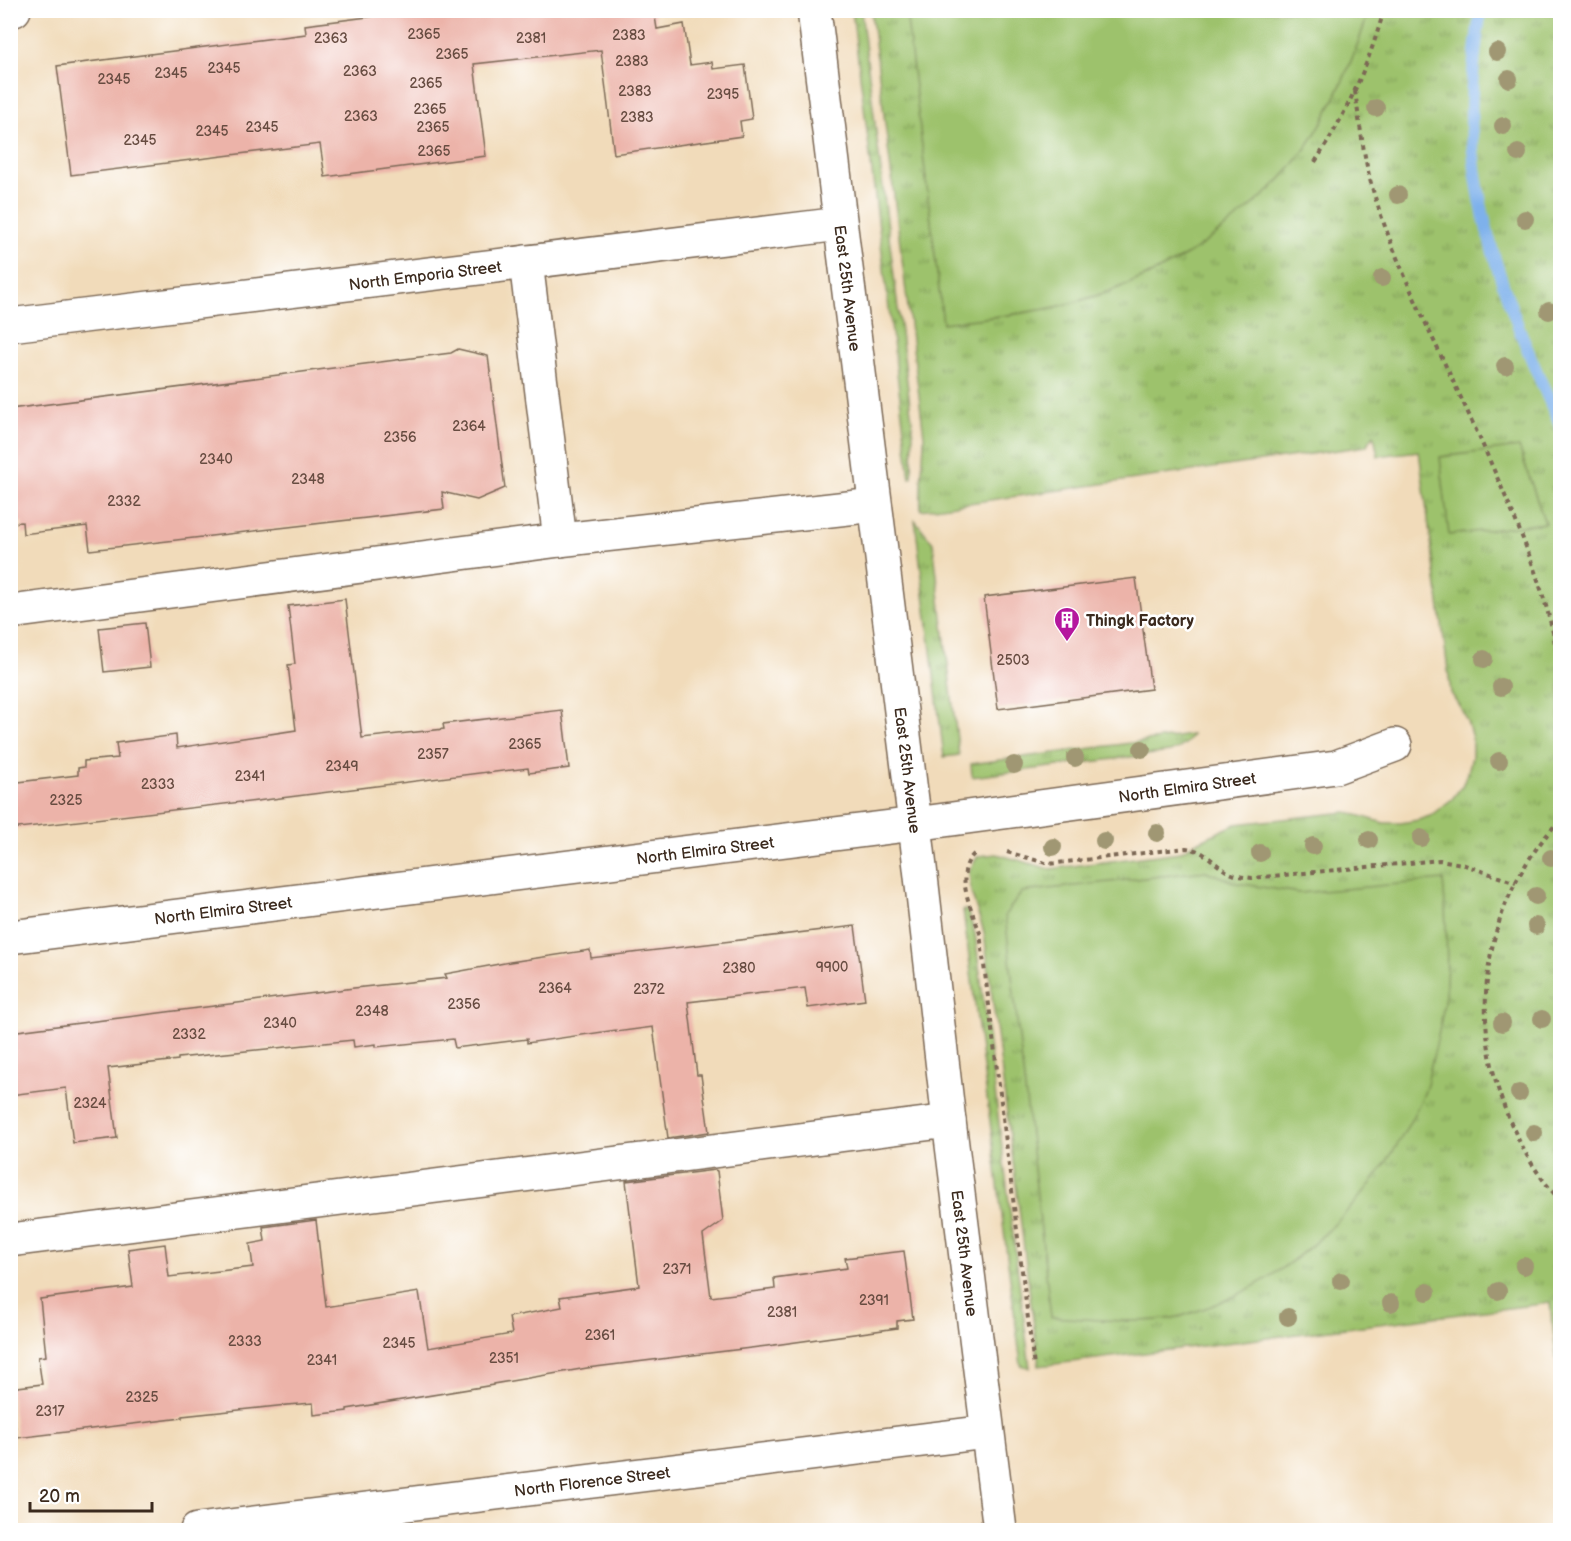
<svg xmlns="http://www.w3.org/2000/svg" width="1571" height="1541" viewBox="0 0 1571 1541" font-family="'Balsamiq Sans',sans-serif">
	<defs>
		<pattern id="grass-tufts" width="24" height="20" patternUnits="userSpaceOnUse" patternTransform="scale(1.5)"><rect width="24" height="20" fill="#9dc26c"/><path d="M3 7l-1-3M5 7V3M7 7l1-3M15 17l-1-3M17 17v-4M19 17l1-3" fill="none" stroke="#819e58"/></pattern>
	</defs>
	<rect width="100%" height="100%" fill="#fff"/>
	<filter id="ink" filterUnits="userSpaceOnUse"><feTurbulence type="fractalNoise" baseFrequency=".0167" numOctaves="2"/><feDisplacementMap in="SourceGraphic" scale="12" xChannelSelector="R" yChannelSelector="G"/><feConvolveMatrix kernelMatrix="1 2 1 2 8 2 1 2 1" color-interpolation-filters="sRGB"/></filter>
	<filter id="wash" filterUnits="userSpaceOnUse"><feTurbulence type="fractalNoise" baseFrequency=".008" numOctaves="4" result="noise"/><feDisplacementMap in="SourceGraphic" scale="24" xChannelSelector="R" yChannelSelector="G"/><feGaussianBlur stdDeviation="1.35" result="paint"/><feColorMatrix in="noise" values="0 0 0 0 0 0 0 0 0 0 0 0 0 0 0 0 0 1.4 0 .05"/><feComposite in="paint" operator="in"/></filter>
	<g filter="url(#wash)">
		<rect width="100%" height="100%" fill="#f1dbba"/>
		<g fill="url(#grass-tufts)" stroke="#6c7645" stroke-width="1.5">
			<path d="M852 11H861L913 429 912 477 910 478Z"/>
			<path d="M871 11H1560V1391L1550 1303 1039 1366 984 932 971 892 969 871 978 856 997 854 1050 869 1180 852 1195 843 1236 824 1347 812 1384 823H1401L1418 820 1430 816 1452 799 1462 786 1468 772 1472 757V738L1467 721 1460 707 1451 693 1419 451 1378 456 1374 435 1366 446 921 510C919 486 924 461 924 436Z"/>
			<path d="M915 520 933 543 959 755 944 757Z"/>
			<path d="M1192 735C1187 745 1180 748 1170 752L972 777 971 764Z"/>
			<path d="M963 910H967L975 934 1030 1368 1021 1365Z"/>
		</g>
		<g fill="#9dc26c" stroke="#6c7645" stroke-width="1.5">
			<path d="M906 11V10L1369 11C1352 64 1329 121 1293 165 1278 184 1259 200 1241 215 1224 228 1207 242 1190 253 1150 277 1105 295 1060 306 1021 315 982 318 943 323Z"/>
			<path d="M1519 447 1545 523 1449 535 1440 457Z"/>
			<path d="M1206 871 1236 883 1300 893 1443 880C1446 915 1448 949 1446 984 1444 1011 1438 1039 1431 1065 1429 1073 1428 1083 1425 1091 1422 1099 1417 1108 1413 1116 1371 1201 1291 1280 1200 1310 1193 1312 1186 1315 1178 1317 1141 1325 1090 1319 1051 1317L1005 915 1022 892Z"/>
		</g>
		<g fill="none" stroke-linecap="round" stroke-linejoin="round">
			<path stroke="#7eb1eb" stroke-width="12" d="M1481 10C1474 53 1469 95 1472 138 1479 241 1519 332 1560 425"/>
		</g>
		<g id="blocks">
			<g fill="#ecb3a9">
				<path d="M423 10H654L657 29 684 24 690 65 712 62 713 69 745 65 752 119 740 121 742 136 614 154 601 50 474 64 486 156 325 177 320 144 71 175 57 66 306 34 305 25Z"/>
				<path d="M458 349 488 356 505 488 477 500 442 492 444 509 90 550 87 526 23 534 22 522 10 523V409L451 353Z"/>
				<path d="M1136 578 1151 689 998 709 984 597Z"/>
				<path d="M345 599 362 738 444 729 443 724 562 710 569 768 529 773 528 768 487 773V772L241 803V802L10 829V783L78 775V768L84 767V761L118 758 116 743 176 735 177 748 296 730 288 665 295 664 288 606Z"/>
				<path d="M145 623 150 667 104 672 99 628Z"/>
				<path d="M855 926 865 1000 808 1008 805 988 688 1002 697 1075H701L709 1132 668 1138 653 1027 616 1032V1030L527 1043V1039L455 1048 453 1039 376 1047V1044L354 1047 353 1040 178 1058V1060L108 1068 117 1138 73 1143 66 1088 10 1095V1032L354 988 447 978 445 974 510 962 590 950 591 958Z"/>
				<path d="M715 1170 717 1171 723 1221 703 1235 711 1297 775 1289 774 1278 847 1268 845 1258 904 1251 913 1319 897 1321V1328L767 1346 587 1368 493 1384V1385L347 1409V1411L314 1415 313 1403 287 1405 182 1416V1418L17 1438 10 1388 42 1384 38 1357 46 1356 40 1299 133 1287 128 1249 165 1244 169 1277 253 1267 250 1244 265 1241 263 1227 316 1220 326 1307 419 1292 428 1348 512 1334 509 1317 562 1307 560 1297 639 1286 626 1181Z"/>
			</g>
		</g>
	</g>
	<g filter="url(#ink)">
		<use href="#blocks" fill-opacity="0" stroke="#7b6855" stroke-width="1.5"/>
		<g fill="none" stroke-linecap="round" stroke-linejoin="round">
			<defs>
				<g id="minor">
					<path d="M814 10 915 824 949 1121 1000 1530"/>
					<path d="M10 11 14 10"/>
					<path d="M526 262 560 540"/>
					<path d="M10 325 840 224"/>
					<path d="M10 612 560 540 875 505"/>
					<path d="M10 937 915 824 1336 767 1395 745"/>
					<path d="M10 1240 949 1121"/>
					<path d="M197 1530 987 1432"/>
				</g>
			</defs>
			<use href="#minor" stroke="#7b6855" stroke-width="36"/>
			<g stroke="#7b6855" stroke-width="4" stroke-dasharray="4.5 4.5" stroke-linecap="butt">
				<path d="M1355 91C1360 125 1364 161 1374 194 1401 280 1444 359 1481 441 1509 504 1539 570 1554 637 1556 651 1558 664 1560 678"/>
				<path d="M1315 162C1346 115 1369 64 1384 10"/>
				<path d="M1560 820C1480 905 1464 1027 1515 1132 1526 1157 1542 1181 1560 1200"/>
				<path d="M1007 852 1049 864 1186 848C1206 850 1212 863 1228 872 1235 876 1244 877 1252 878L1440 860 1462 864 1516 883"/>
				<path d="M974 854C953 874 972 910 980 933L1034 1367"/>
			</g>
			<use href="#minor" stroke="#fff" stroke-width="33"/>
		</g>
		<g fill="#a09773">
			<circle cx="1497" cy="52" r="9"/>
			<circle cx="1509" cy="79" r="9"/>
			<circle cx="1376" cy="108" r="9"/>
			<circle cx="1503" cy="126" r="9"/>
			<circle cx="1518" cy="153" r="9"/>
			<circle cx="1398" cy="195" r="9"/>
			<circle cx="1525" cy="219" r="9"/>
			<circle cx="1382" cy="278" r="9"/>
			<circle cx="1549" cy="311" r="9"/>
			<circle cx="1505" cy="366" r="9"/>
			<circle cx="1484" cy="659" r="9"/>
			<circle cx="1501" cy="687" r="9"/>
			<circle cx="1142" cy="749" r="9"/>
			<circle cx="1075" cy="758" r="9"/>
			<circle cx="1499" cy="761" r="9"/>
			<circle cx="1014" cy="765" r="9"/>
			<circle cx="1157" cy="833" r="9"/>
			<circle cx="1421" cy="838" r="9"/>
			<circle cx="1369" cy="840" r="9"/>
			<circle cx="1104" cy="841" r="9"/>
			<circle cx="1313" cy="846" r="9"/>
			<circle cx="1053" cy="847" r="9"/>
			<circle cx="1260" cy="853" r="9"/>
			<circle cx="1551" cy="858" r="9"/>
			<circle cx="1536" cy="896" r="9"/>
			<circle cx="1536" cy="926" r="9"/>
			<circle cx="1542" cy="1019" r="9"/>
			<circle cx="1502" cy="1023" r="9"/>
			<circle cx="1519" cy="1093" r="9"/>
			<circle cx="1534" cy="1133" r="9"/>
			<circle cx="1524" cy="1266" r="9"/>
			<circle cx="1341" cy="1281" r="9"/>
			<circle cx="1498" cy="1291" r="9"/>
			<circle cx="1427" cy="1292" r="9"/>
			<circle cx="1391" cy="1303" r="9"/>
			<circle cx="1288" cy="1317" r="9"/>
		</g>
	</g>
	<defs>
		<symbol id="building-pin" viewBox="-11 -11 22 30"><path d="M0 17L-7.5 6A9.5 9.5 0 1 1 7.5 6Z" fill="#b5179e" stroke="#fff"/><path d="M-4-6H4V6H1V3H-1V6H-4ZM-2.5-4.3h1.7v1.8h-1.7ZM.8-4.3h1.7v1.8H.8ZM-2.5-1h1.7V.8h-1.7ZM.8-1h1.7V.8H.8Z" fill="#fff"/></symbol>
	</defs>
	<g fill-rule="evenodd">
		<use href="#building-pin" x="1052" y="605" width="30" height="40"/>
	</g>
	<g text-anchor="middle" stroke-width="5" stroke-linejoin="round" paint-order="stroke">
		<g font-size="14" fill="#674c41">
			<text x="424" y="39">2365</text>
			<text x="629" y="40">2383</text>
			<text x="331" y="43">2363</text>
			<text x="531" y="43">2381</text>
			<text x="452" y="59">2365</text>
			<text x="632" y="66">2383</text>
			<text x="224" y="73">2345</text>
			<text x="360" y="76">2363</text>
			<text x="171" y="78">2345</text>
			<text x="114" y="84">2345</text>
			<text x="426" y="88">2365</text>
			<text x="635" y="96">2383</text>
			<text x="723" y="99">2395</text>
			<text x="430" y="114">2365</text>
			<text x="361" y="121">2363</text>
			<text x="637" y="122">2383</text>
			<text x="262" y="132">2345</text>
			<text x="433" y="132">2365</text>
			<text x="212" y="136">2345</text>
			<text x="140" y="145">2345</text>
			<text x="434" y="156">2365</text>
			<text x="469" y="431">2364</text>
			<text x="400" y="442">2356</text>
			<text x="216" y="464">2340</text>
			<text x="308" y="484">2348</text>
			<text x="124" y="506">2332</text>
			<text x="1013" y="665">2503</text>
			<text x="525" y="749">2365</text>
			<text x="433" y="759">2357</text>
			<text x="342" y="771">2349</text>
			<text x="250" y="781">2341</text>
			<text x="158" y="789">2333</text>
			<text x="66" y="805">2325</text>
			<text x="832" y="972">9900</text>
			<text x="739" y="973">2380</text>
			<text x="555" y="993">2364</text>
			<text x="649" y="994">2372</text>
			<text x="464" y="1009">2356</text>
			<text x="372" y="1016">2348</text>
			<text x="280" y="1028">2340</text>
			<text x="189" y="1039">2332</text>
			<text x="90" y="1108">2324</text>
			<text x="677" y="1274">2371</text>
			<text x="874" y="1305">2391</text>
			<text x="782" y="1317">2381</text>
			<text x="600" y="1340">2361</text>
			<text x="245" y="1346">2333</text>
			<text x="399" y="1348">2345</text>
			<text x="504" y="1363">2351</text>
			<text x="322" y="1365">2341</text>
			<text x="142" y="1402">2325</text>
			<text x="50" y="1416">2317</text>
		</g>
		<g font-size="16" fill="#3b2a1e" stroke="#fff">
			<text transform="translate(425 275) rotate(-7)" y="6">North Emporia Street</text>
			<text transform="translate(848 288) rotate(83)" y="6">East 25th Avenue</text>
			<text transform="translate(908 770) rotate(83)" y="6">East 25th Avenue</text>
			<text transform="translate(1187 787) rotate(-8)" y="6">North Elmira Street</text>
			<text transform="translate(705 850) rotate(-7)" y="6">North Elmira Street</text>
			<text transform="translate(223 910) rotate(-7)" y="6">North Elmira Street</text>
			<text transform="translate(965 1253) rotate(83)" y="6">East 25th Avenue</text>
			<text transform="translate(592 1481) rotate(-7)" y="6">North Florence Street</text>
		</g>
		<g font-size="16" font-weight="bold" fill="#3b2a1e" stroke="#fff" text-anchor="start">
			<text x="1086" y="626">Thingk Factory</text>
		</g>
	</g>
	<rect width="1571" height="1541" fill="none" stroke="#fff" stroke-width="36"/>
	<path d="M30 1502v9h122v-9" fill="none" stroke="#3b2a1e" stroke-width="3"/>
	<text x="39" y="1502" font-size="18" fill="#3b2a1e" stroke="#ffffff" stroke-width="4.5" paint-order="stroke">20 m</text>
</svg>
